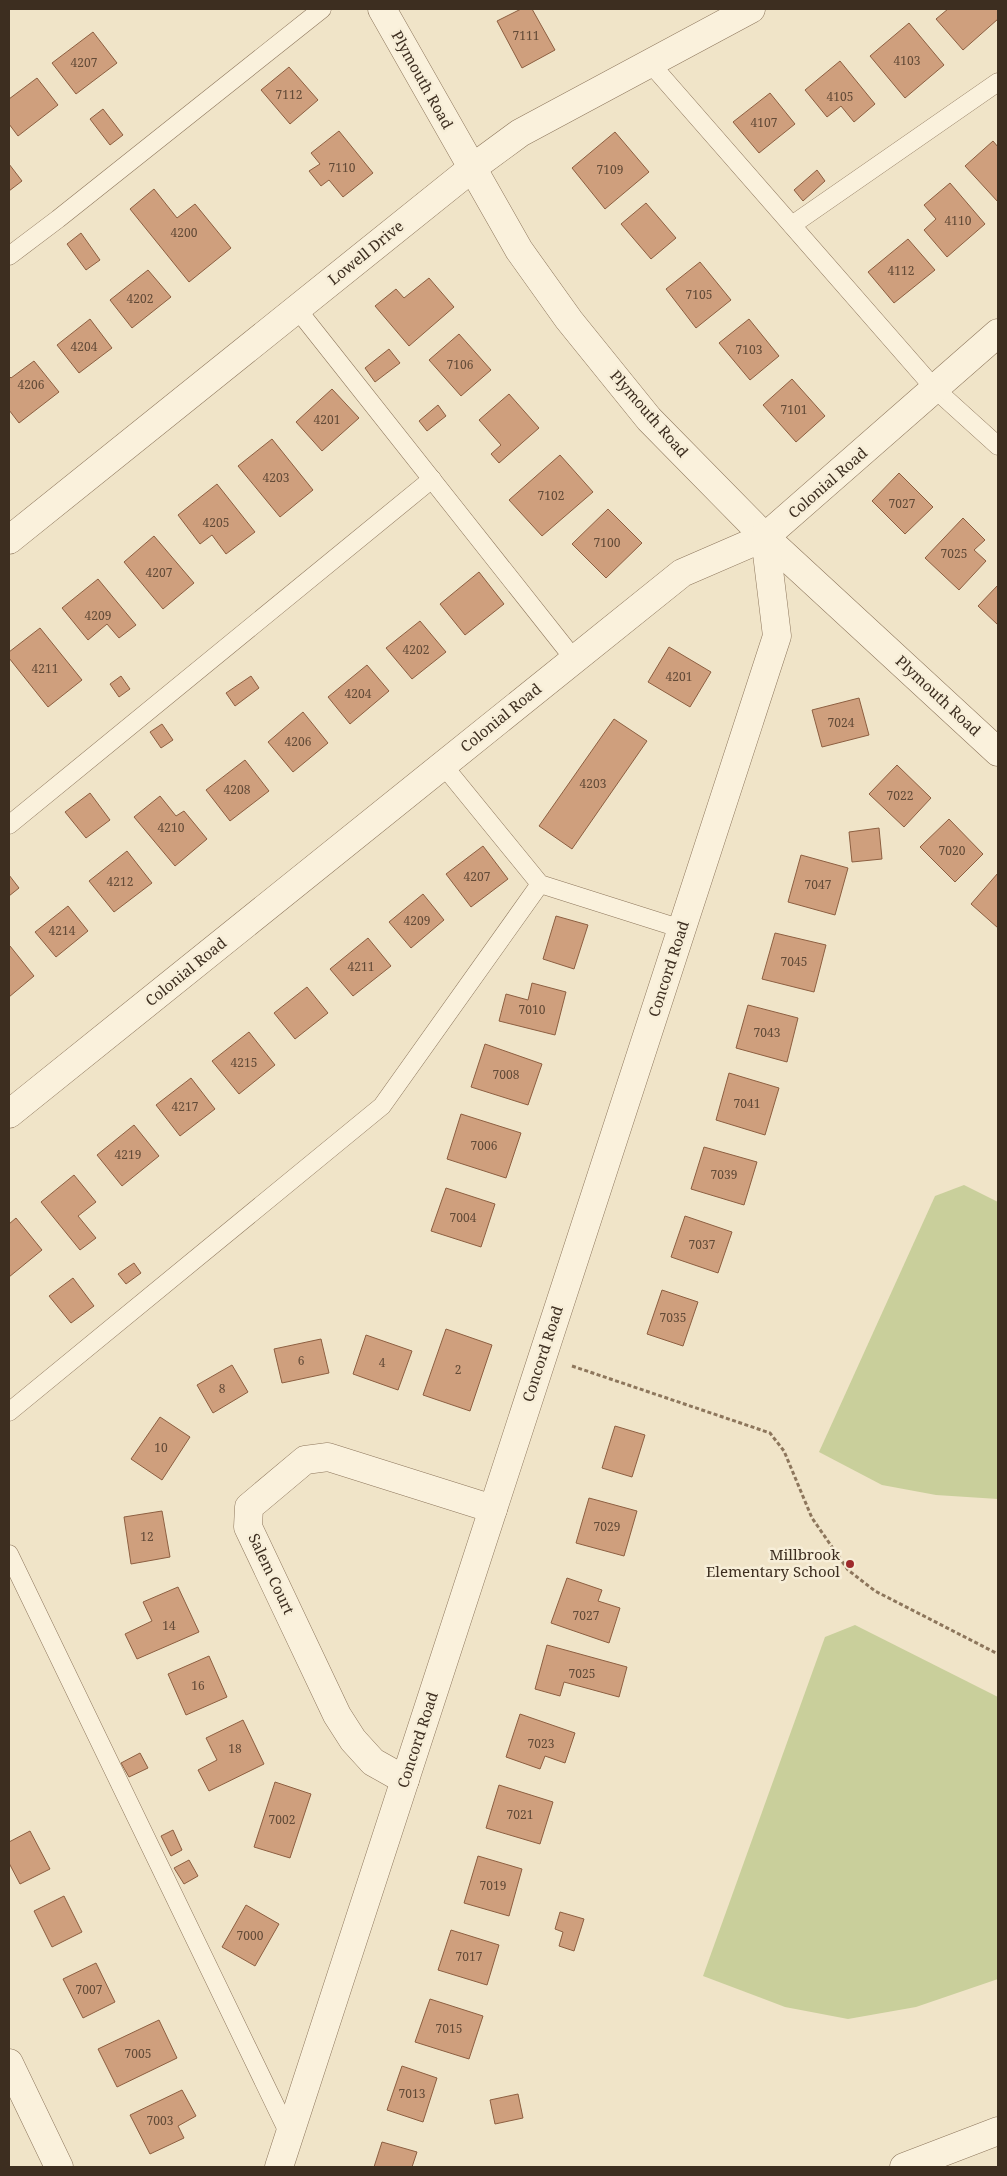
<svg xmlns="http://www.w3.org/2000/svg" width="1007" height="2176" viewBox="0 0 1007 2176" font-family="'Noto Serif',serif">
	<rect width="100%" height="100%" fill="#f0e4c8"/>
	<g fill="#c9cf9b">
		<path d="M964 1185 998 1202V1499L936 1495 882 1485 819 1452 935 1196Z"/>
		<path d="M855 1625 998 1697V1979L916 2007 848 2019 785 2007 703 1976 825 1637Z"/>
	</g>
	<g fill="#cf9f7d" stroke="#8d5f41">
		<path d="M521 9H532L555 50 522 68 497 21Z"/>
		<path d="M948 9H998V19L963 50 936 19Z"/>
		<path d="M909 23 944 65 905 98 870 56Z"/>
		<path d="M93 32 117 63 76 94 52 63Z"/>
		<path d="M840 61 875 104 854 122 841 106 827 117 805 90Z"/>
		<path d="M289 67 318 100 290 124 261 90Z"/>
		<path d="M37 78 58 105 18 136 9 124V99Z"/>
		<path d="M770 93 795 124 759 153 733 122Z"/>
		<path d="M103 109 123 135 110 145 90 119Z"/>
		<path d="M339 131 373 173 343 197 329 180 321 186 309 171 320 164 311 153Z"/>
		<path d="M615 132 649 172 605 209 572 168Z"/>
		<path d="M993 141 998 147V202L965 166Z"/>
		<path d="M9 164 22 181 9 191Z"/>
		<path d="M817 170 825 181 803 201 794 190Z"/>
		<path d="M950 183 985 224 947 257 924 230 936 219 924 205Z"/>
		<path d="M154 189 177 218 195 204 231 248 189 282 130 209Z"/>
		<path d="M646 203 676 238 651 259 621 224Z"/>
		<path d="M81 233 100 260 86 270 67 244Z"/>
		<path d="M908 239 935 270 894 303 868 272Z"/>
		<path d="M700 262 731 300 696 328 666 289Z"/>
		<path d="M148 270 171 297 132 328 110 300Z"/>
		<path d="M429 278 454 307 409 346 375 306 396 289 404 298Z"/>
		<path d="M90 319 112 348 79 373 57 345Z"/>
		<path d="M749 319 779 356 750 380 719 343Z"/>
		<path d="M459 334 491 370 461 396 429 360Z"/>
		<path d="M389 349 400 363 375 382 365 368Z"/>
		<path d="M34 361 59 392 19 423 9 410V376L11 378Z"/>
		<path d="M792 379 825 416 796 442 763 405Z"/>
		<path d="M332 389 359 418 322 451 296 422Z"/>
		<path d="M509 394 539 428 499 463 491 454 501 445 479 420Z"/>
		<path d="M438 405 446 416 427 431 419 421Z"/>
		<path d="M272 439 313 490 280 517 238 466Z"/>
		<path d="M560 455 593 492 542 536 509 500Z"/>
		<path d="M899 473 933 507 905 534 872 501Z"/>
		<path d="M217 484 255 532 226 554 212 535 200 544 178 515Z"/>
		<path d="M608 509 642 543 606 578 572 544Z"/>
		<path d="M963 518 985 540 974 550 986 561 959 590 925 558Z"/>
		<path d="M154 536 194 583 163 609 124 562Z"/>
		<path d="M479 572 504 604 465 635 440 604Z"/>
		<path d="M98 579 136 625 119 638 107 624 88 640 62 608Z"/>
		<path d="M998 585V625L978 606Z"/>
		<path d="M420 621 446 652 412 679 386 648Z"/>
		<path d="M40 628 82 680 48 707 9 658V652Z"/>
		<path d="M669 647 711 672 690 707 648 682Z"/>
		<path d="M367 665 389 691 350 724 328 697Z"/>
		<path d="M121 676 130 689 119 697 110 684Z"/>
		<path d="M251 676 259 688 235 706 226 693Z"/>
		<path d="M859 698 869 735 822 747 812 710Z"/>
		<path d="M303 712 328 743 293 772 268 742Z"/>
		<path d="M614 719 647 741 572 849 539 826Z"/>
		<path d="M162 724 173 740 161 748 150 732Z"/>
		<path d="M245 760 269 791 230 821 206 790Z"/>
		<path d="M897 765 931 798 904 827 869 794Z"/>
		<path d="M90 793 110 820 86 838 65 812Z"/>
		<path d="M160 796 176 816 184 811 207 839 175 866 134 817Z"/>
		<path d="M949 819 983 854 955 882 920 847Z"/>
		<path d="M879 828 882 859 852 862 849 832Z"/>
		<path d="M483 846 508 879 471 907 446 874Z"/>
		<path d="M127 851 152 883 114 912 89 881Z"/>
		<path d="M801 855 848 868 835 915 788 902Z"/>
		<path d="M998 873V928L971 904Z"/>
		<path d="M9 875 19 888 9 896Z"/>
		<path d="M423 894 444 920 411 948 389 922Z"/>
		<path d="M68 906 88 931 56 957 35 932Z"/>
		<path d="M556 916 588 925 574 969 543 959Z"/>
		<path d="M775 933 826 945 814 992 762 979Z"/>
		<path d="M368 938 391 966 353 996 330 969Z"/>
		<path d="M10 946 34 976 9 997V947Z"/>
		<path d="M532 983 566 992 555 1035 499 1021 506 994 528 1000Z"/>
		<path d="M307 987 328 1013 295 1039 274 1013Z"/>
		<path d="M748 1005 798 1018 787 1062 736 1048Z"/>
		<path d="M249 1032 275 1065 239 1094 212 1061Z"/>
		<path d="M485 1044 542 1064 528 1105 471 1087Z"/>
		<path d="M729 1073 779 1088 765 1135 716 1120Z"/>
		<path d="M191 1078 215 1109 180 1136 156 1105Z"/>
		<path d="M461 1114 521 1133 506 1178 447 1159Z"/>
		<path d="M134 1125 159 1156 122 1186 97 1155Z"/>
		<path d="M704 1147 757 1162 744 1205 691 1189Z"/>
		<path d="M74 1175 96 1202 78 1216 96 1238 80 1250 41 1202Z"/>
		<path d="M446 1188 495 1204 481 1247 431 1231Z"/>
		<path d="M685 1216 732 1232 718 1273 671 1257Z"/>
		<path d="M16 1218 42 1250 9 1277V1224Z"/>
		<path d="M134 1263 141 1273 126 1284 118 1274Z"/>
		<path d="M73 1278 94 1306 71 1323 49 1296Z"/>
		<path d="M662 1290 698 1302 683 1346 647 1334Z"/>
		<path d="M446 1329 492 1345 470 1411 423 1395Z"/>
		<path d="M366 1335 412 1351 398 1390 353 1374Z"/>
		<path d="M321 1339 329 1373 282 1383 274 1349Z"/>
		<path d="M232 1365 248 1392 213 1413 197 1385Z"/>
		<path d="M160 1417 190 1437 162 1480 131 1459Z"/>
		<path d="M615 1426 645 1435 632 1477 602 1468Z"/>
		<path d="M589 1498 637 1511 624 1556 576 1543Z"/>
		<path d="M162 1511 170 1557 131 1564 124 1517Z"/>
		<path d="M567 1578 602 1590 598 1601 620 1608 609 1643 551 1623Z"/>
		<path d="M178 1587 199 1632 137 1659 125 1634 152 1621 143 1602Z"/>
		<path d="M547 1645 627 1667 619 1697 564 1682 560 1696 535 1689Z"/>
		<path d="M209 1656 227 1697 186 1715 168 1674Z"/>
		<path d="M520 1714 575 1733 565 1763 545 1756 540 1769 506 1757Z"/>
		<path d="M243 1720 264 1764 209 1791 198 1770 217 1760 206 1738Z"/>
		<path d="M140 1753 148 1768 129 1777 121 1763Z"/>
		<path d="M275 1782 311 1794 290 1858 254 1847Z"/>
		<path d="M499 1785 553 1802 540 1844 486 1828Z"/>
		<path d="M173 1830 182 1850 171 1856 161 1836Z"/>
		<path d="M30 1831 50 1869 20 1884 9 1863V1842Z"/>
		<path d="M478 1856 522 1869 509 1916 464 1903Z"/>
		<path d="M189 1860 198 1876 184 1884 174 1868Z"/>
		<path d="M64 1896 82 1932 52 1947 34 1911Z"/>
		<path d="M246 1905 279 1924 255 1966 222 1947Z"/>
		<path d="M560 1912 584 1919 574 1951 559 1946 563 1932 555 1929Z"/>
		<path d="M451 1930 499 1945 487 1985 438 1970Z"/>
		<path d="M96 1963 115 2002 83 2018 63 1979Z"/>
		<path d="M430 1999 483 2016 469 2059 415 2042Z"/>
		<path d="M159 2020 177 2058 117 2087 98 2049Z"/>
		<path d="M402 2066 437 2078 423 2122 387 2110Z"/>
		<path d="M182 2090 196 2116 178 2126 184 2138 150 2154 130 2115Z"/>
		<path d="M518 2094 523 2118 495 2124 490 2100Z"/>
		<path d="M382 2142 417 2152 412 2167H374Z"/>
	</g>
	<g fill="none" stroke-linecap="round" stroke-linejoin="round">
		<defs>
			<g id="lane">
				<path d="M650 63 935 389 998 446"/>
				<path d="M792 225 998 82"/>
				<path d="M9 256 58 219 322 9"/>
				<path d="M297 309 574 659"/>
				<path d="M443 765 540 884 682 929"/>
				<path d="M9 825 432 479"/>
				<path d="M9 1412 382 1106 540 884"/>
				<path d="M9 1554 290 2136"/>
			</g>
			<g id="street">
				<path d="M382 9 519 250 569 320 649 419 765 537 998 752"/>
				<path d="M9 540 471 169 520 133 751 9"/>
				<path d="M9 1114 682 573 765 537 998 333"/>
				<path d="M405 1780 373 1762 353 1740 337 1715 248 1527 249 1507 305 1460 328 1457 493 1509"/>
				<path d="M9 2063 59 2167"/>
				<path d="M279 2167 777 636 765 537"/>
				<path d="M904 2167 998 2131"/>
			</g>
		</defs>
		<use href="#lane" stroke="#8d765c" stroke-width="19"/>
		<use href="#street" stroke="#8d765c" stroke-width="29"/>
		<path stroke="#8d765c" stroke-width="3" stroke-dasharray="4 2.5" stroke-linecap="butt" d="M572 1366 770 1433 784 1451 812 1518 848 1570 875 1591 998 1654"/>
		<use href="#lane" stroke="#faf1dc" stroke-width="18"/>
		<use href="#street" stroke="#faf1dc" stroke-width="28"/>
	</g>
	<circle fill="#9e2a2b" stroke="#f7eed8" stroke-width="2" cx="850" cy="1564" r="5"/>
	<g text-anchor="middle" stroke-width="5" stroke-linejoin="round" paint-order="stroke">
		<g font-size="12" fill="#624a37">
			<text x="526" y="40">7111</text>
			<text x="907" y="65">4103</text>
			<text x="84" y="67">4207</text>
			<text x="289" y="99">7112</text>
			<text x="840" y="101">4105</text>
			<text x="764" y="127">4107</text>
			<text x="342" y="172">7110</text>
			<text x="610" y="174">7109</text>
			<text x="958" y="225">4110</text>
			<text x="184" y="237">4200</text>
			<text x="901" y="275">4112</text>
			<text x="699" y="299">7105</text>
			<text x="140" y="303">4202</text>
			<text x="84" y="351">4204</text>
			<text x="749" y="354">7103</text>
			<text x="460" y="369">7106</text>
			<text x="31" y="389">4206</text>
			<text x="794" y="414">7101</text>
			<text x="327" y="424">4201</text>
			<text x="276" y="482">4203</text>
			<text x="551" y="500">7102</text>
			<text x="902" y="508">7027</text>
			<text x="216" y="527">4205</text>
			<text x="607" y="547">7100</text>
			<text x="954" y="558">7025</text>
			<text x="159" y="577">4207</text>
			<text x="98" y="620">4209</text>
			<text x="416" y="654">4202</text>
			<text x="45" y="673">4211</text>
			<text x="679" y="681">4201</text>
			<text x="358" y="698">4204</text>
			<text x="841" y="727">7024</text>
			<text x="298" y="746">4206</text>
			<text x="593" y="788">4203</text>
			<text x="237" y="794">4208</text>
			<text x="900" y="800">7022</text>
			<text x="171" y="832">4210</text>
			<text x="952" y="855">7020</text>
			<text x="477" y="881">4207</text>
			<text x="120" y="886">4212</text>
			<text x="818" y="889">7047</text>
			<text x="417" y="925">4209</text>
			<text x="62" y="935">4214</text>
			<text x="794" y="966">7045</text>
			<text x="361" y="971">4211</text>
			<text x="532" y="1014">7010</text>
			<text x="767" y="1037">7043</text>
			<text x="244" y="1067">4215</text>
			<text x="506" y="1079">7008</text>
			<text x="747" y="1108">7041</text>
			<text x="185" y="1111">4217</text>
			<text x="484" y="1150">7006</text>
			<text x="128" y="1159">4219</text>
			<text x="724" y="1179">7039</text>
			<text x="463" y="1222">7004</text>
			<text x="702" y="1249">7037</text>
			<text x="673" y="1322">7035</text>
			<text x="301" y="1365">6</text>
			<text x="382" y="1367">4</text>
			<text x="458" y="1374">2</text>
			<text x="222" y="1393">8</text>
			<text x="161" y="1452">10</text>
			<text x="607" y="1531">7029</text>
			<text x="147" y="1541">12</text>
			<text x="586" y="1620">7027</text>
			<text x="169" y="1630">14</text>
			<text x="582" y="1678">7025</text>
			<text x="198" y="1690">16</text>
			<text x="541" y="1748">7023</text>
			<text x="235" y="1753">18</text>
			<text x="520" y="1819">7021</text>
			<text x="282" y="1824">7002</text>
			<text x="493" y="1890">7019</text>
			<text x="250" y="1940">7000</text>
			<text x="469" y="1961">7017</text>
			<text x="89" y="1994">7007</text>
			<text x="449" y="2033">7015</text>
			<text x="138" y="2058">7005</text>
			<text x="412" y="2098">7013</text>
			<text x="160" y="2125">7003</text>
		</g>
		<g font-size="15" fill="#3d2e20" stroke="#f7eed8">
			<text transform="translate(422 80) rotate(61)" y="5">Plymouth Road</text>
			<text transform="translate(366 253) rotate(-39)" y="5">Lowell Drive</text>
			<text transform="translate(649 414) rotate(49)" y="5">Plymouth Road</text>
			<text transform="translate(828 483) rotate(-41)" y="5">Colonial Road</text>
			<text transform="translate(938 696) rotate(43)" y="5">Plymouth Road</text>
			<text transform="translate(501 718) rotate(-39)" y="5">Colonial Road</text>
			<text transform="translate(669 969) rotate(-72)" y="5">Concord Road</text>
			<text transform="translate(186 972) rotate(-39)" y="5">Colonial Road</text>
			<text transform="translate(543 1354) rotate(-72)" y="5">Concord Road</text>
			<text transform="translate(271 1574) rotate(65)" y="5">Salem Court</text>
			<text transform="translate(418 1740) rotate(-72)" y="5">Concord Road</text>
		</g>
		<g font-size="15" fill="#3d2e20" stroke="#f7eed8" text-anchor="end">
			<text x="840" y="1560">Millbrook<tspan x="840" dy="17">Elementary School</tspan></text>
		</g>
	</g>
	<rect width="1007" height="2176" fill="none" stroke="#3d2e20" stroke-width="20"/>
</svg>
